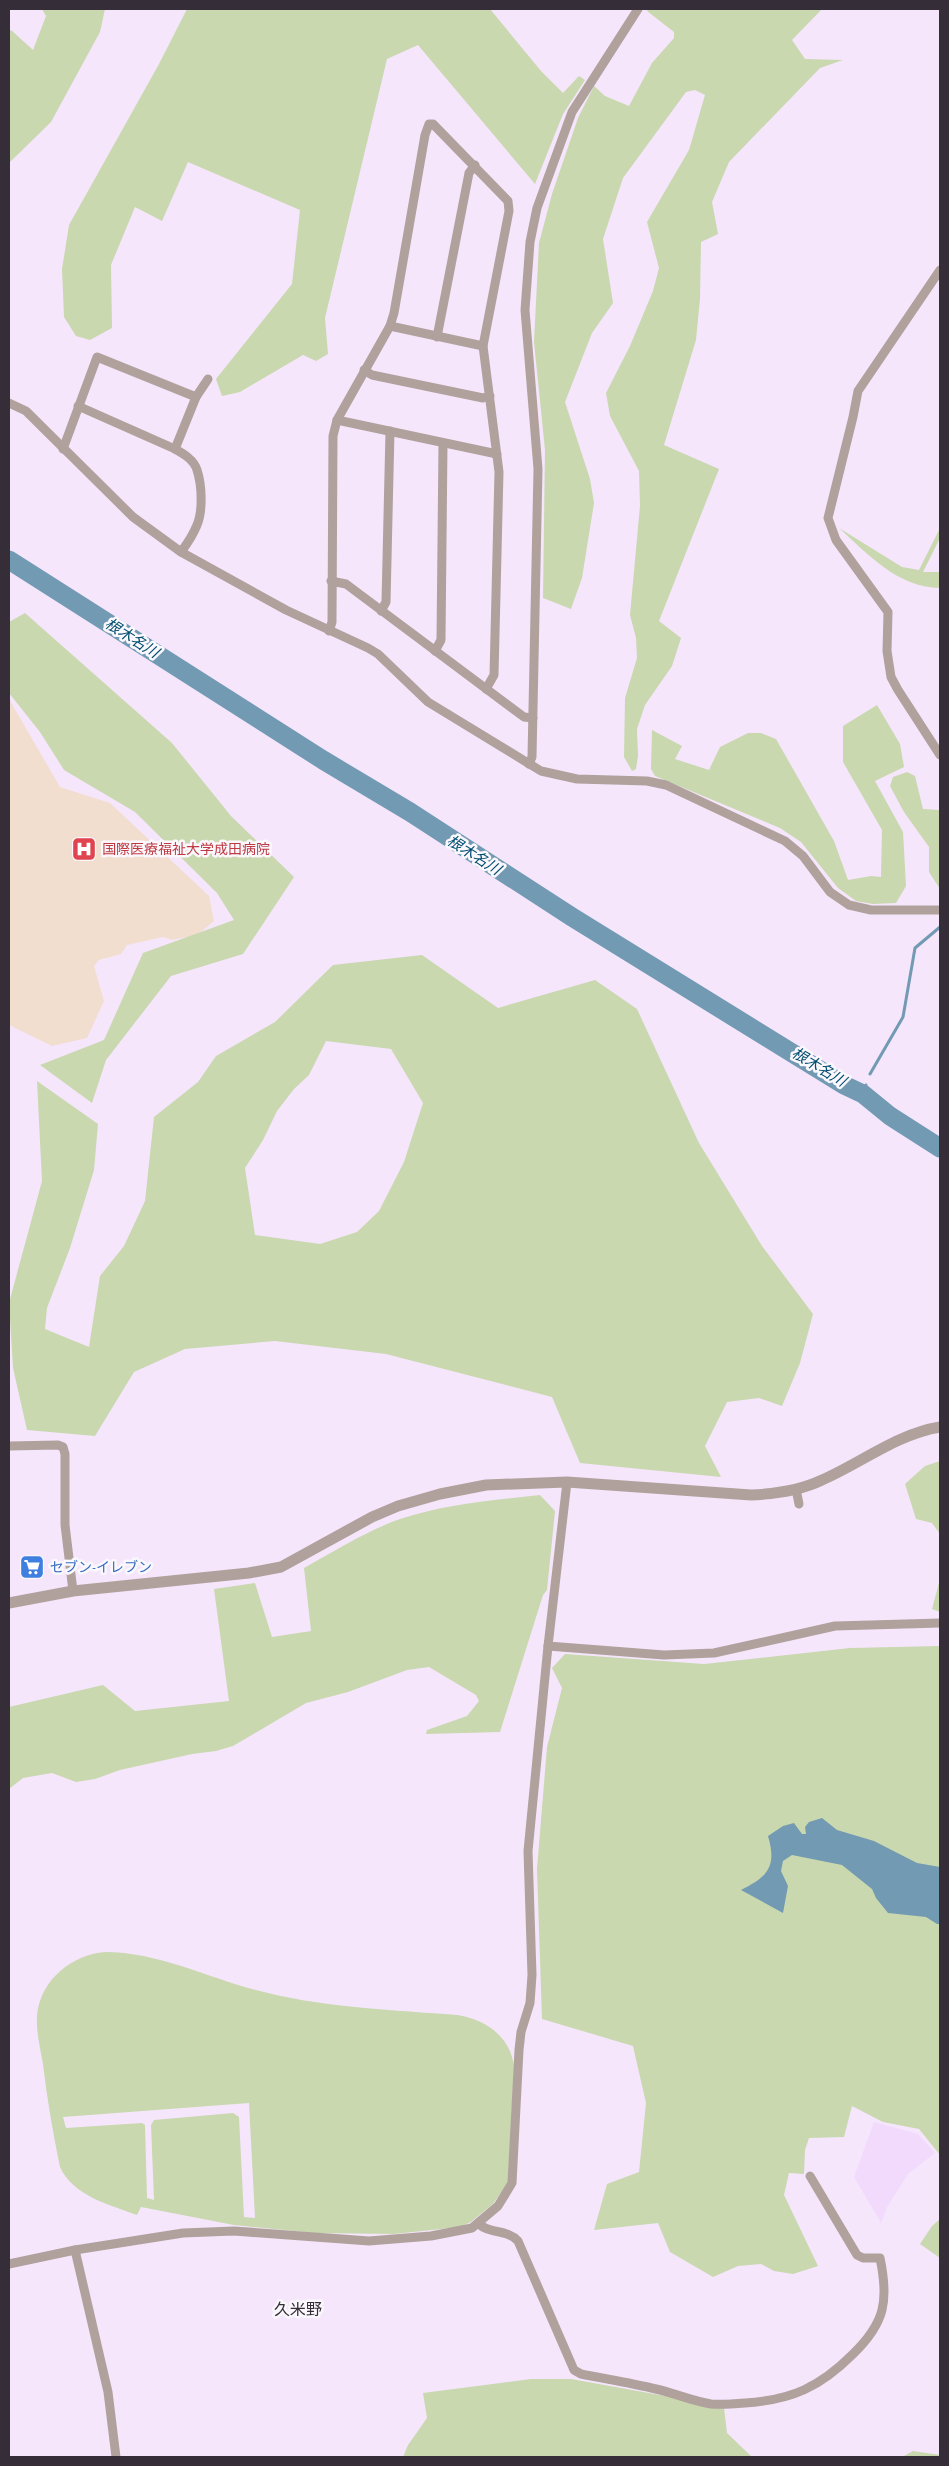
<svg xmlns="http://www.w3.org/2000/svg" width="949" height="2466" viewBox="0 0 949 2466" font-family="'PT Sans Narrow','Noto Sans JP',sans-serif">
	<rect width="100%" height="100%" fill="#f5e6fc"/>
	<path fill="#f2dafc" d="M874 2122 918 2134 935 2153 908 2174 887 2207 881 2223 854 2177Z"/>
	<path fill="#f2decf" d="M9 699 60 787 110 803 209 896 214 921 197 935 172 940 163 937 127 945 121 954 99 960 94 966 104 1001 87 1038 52 1046 9 1025Z"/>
	<g fill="#c9d8af" fill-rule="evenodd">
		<path d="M42 9H105L100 32 51 122 9 163V32L11 30 33 50 46 16Z"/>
		<path d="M187 9H490L541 71 563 93 579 76 585 80 563 114 535 184 418 45 387 59 325 318 328 354 316 361 303 355 240 392 222 396 216 379 292 284 300 210 188 162 162 221 135 207 111 265 112 328 90 340 76 336 64 317 62 269 69 225 159 64Z"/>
		<path d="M649 9H822L792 40 805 59 843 60 820 68 729 162 712 202 718 234 701 242 700 299 696 340 664 445 719 469 659 621 681 638 672 666 645 705 637 729 638 756 636 769 632 771 624 757 625 698 637 658 636 638 630 615 640 506 639 471 610 416 606 393 630 346 653 291 659 268 647 222 689 150 705 95 695 90 686 92 623 178 603 239 613 303 592 333 565 402 590 479 594 503 582 578 571 609 543 598 545 450 534 342 539 243 552 194 578 118 594 86 605 96 629 106 652 63 674 38V32L647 11Z"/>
		<path d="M839 528 902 567 919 570 940 528V538L923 572H940V588C897 587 869 555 839 528Z"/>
		<path d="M25 613 172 743 231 816 294 877 243 954 171 976 106 1060 92 1103 40 1065 104 1040 143 953 234 920 217 893 135 812 64 770 40 732 9 693V622Z"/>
		<path d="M877 705 900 744 904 767 875 781 903 832 906 886 896 903 873 904 856 901 838 888 801 842 780 828 655 776 651 769 652 730 682 746 675 759 709 770 720 747 748 733H761L776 739 834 841 848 880 871 876 881 877 882 830 843 762V726Z"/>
		<path d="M907 772 915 776 923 809 940 810V889L929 872V847L904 812 890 786 893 777Z"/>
		<path d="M422 955 498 1008 595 980 637 1009 699 1143 762 1246 813 1314 800 1363 782 1406 759 1398 727 1402 705 1446 721 1477 580 1463 552 1397 386 1354 275 1341 185 1349 134 1372 95 1436 27 1430 13 1368 9 1303 42 1181 37 1081 98 1124 94 1170 70 1248 47 1308 45 1329 89 1347 100 1276 124 1246 145 1201 154 1117 198 1082 216 1056 275 1022 333 965ZM326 1041 391 1049 423 1103 404 1162 379 1211 357 1232 320 1244 255 1235 245 1168 263 1140 277 1111 294 1089 309 1075Z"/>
		<path d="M940 1461V1534L932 1523 916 1519 905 1484 925 1466Z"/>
		<path d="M540 1495 555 1511 547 1590 543 1595 500 1732 426 1734 427 1730 467 1716 479 1701 476 1695 429 1667 407 1670 348 1692 306 1703 233 1746 216 1751 192 1754 120 1770 95 1779 76 1782 52 1773 23 1778 9 1789V1707L103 1685 135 1711 229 1701 214 1589 255 1583 272 1637 311 1631 304 1568C335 1551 366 1531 400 1519 445 1504 494 1500 540 1495Z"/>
		<path d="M940 1579V1612L932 1609Z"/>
		<path d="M940 1646V2155L919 2129 883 2122 852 2106 844 2137 809 2138 805 2150 804 2174 789 2173 784 2195 818 2266 793 2274 774 2271 761 2264 738 2266 713 2277 670 2252 658 2223 594 2230 607 2184 639 2172 646 2103 633 2046 542 2019 537 1869 547 1747 562 1688 552 1668 565 1654 704 1664 850 1648Z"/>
		<path d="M105 1952C161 1952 214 1981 268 1993 330 2008 394 2010 457 2015 485 2019 510 2036 514 2066L508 2183 493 2204 471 2222 460 2227 394 2234 315 2233 234 2225 141 2207 137 2215C110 2205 73 2196 60 2167 53 2133 47 2099 43 2064 40 2048 36 2031 37 2015 41 1979 72 1955 105 1952ZM249 2103 255 2218 244 2217 239 2117 233 2113 154 2120 151 2125 154 2200 147 2198 145 2125 142 2123 66 2128 63 2117Z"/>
		<path d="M940 2219V2258L920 2244 932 2226Z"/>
		<path d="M531 2379H571L710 2404 724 2408 727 2433 752 2457H403L408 2445 427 2418 423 2393Z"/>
		<path d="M913 2451 940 2455V2457H902Z"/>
	</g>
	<path fill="#729ab3" d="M822 1818 837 1830 874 1841 917 1863 940 1867V1924H937L926 1917 888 1913 876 1898 872 1889 842 1865 792 1855 783 1861 781 1871 788 1886 783 1913 741 1890C768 1877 777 1866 768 1836L783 1826 794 1823 802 1834H806L805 1827 809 1822Z"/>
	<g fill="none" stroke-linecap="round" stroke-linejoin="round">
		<g stroke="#729ab3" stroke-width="3">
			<path d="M870 1074 903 1017 915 948 940 927"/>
			<path d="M863 1094 866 1085"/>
		</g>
		<path stroke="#729ab3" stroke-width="19" d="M9 560 323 760 410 812 572 917 844 1085 863 1094 890 1116 940 1148"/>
		<g stroke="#b0a19d" stroke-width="9">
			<path d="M940 270 858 391 853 417 828 518 836 540 888 612 887 651 891 677 898 690 940 755"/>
			<path d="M390 326 483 346"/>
			<path d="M437 337 469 173 475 165"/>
			<path d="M364 370 372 375 483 398 490 396"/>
			<path d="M9 403 26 411 133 517 181 552 286 610 368 648 378 654 428 702 541 771 577 779 647 781 666 785 785 841 803 856 830 892 849 905 871 910H940"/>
			<path d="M78 406 175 449C184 454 194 460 197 470 202 485 203 511 197 525 193 535 187 544 181 552"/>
			<path d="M337 420 497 454"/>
			<path d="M63 449 97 357 196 397"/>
			<path d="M175 449 196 397 208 379"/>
			<path d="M331 581 346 584 524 717 533 718"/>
			<path d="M381 611 386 602 390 431"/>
			<path d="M329 631 332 622 333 436 337 420 390 326 394 313 425 135 429 124H433L508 201 509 211 483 346 499 472 494 675 486 689"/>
			<path d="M435 651 441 640 443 443"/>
			<path d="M529 764 532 757 538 469 525 310 530 242 537 208 572 112 638 9"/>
			<path d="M9 1446 58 1445 63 1447 65 1454V1525L73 1591"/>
			<path d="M567 1482 548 1646 664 1655 714 1653 835 1626 940 1623"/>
			<path d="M796 1489 799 1504"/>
			<path d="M479 2224C489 2234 507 2229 518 2241L574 2370 581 2374C606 2379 631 2383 656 2389 674 2393 692 2401 711 2404 722 2405 734 2404 745 2403 792 2400 820 2387 853 2354 885 2323 889 2301 880 2258H863L857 2255 810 2176"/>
			<path d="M75 2250 108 2392 116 2457"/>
			<path d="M9 2264 75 2250 183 2233 234 2231 369 2241 431 2236 472 2228 498 2206 512 2183 519 2050 521 2032 530 2003 532 1975 528 1851 548 1646"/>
		</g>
		<path stroke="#b0a19d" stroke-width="11" d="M9 1603 73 1591 249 1573 281 1567 372 1517 398 1506 440 1494 486 1485 567 1482 751 1495C775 1494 799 1491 822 1480 861 1463 897 1434 940 1427"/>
	</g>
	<defs>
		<symbol id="hospital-square" viewBox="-11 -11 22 22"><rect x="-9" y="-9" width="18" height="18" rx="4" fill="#e0444e" stroke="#fbf8fd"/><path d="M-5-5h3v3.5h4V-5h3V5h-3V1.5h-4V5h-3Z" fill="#fff"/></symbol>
		<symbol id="supermarket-square" viewBox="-11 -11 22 22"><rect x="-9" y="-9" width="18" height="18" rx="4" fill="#3f7fe0" stroke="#fbf8fd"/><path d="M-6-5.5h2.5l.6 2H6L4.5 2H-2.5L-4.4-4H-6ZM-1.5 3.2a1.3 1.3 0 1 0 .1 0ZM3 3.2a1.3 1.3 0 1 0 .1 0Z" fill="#fff"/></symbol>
	</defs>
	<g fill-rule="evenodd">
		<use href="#hospital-square" x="70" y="835" width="28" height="28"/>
		<use href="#supermarket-square" x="18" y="1553" width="28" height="28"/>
	</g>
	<g text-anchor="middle" stroke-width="5" stroke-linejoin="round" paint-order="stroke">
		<g font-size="14" fill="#be3a42" stroke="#fbf8fd" text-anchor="start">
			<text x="102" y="854">国際医療福祉大学成田病院</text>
		</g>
		<g font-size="14" fill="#366cbe" stroke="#fbf8fd" text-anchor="start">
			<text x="50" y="1572">セブン-イレブン</text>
		</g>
		<g font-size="15" font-style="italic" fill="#004d70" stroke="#fbf8fd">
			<text transform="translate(132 638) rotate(32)" y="5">根木名川</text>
			<text transform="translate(474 855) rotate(32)" y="5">根木名川</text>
			<text transform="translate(819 1067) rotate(31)" y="5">根木名川</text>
		</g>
		<g font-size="16" fill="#352e38" stroke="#fbf8fd">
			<text x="298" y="2315">久米野</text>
		</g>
	</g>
	<rect width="949" height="2466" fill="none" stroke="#352e38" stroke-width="20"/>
</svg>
